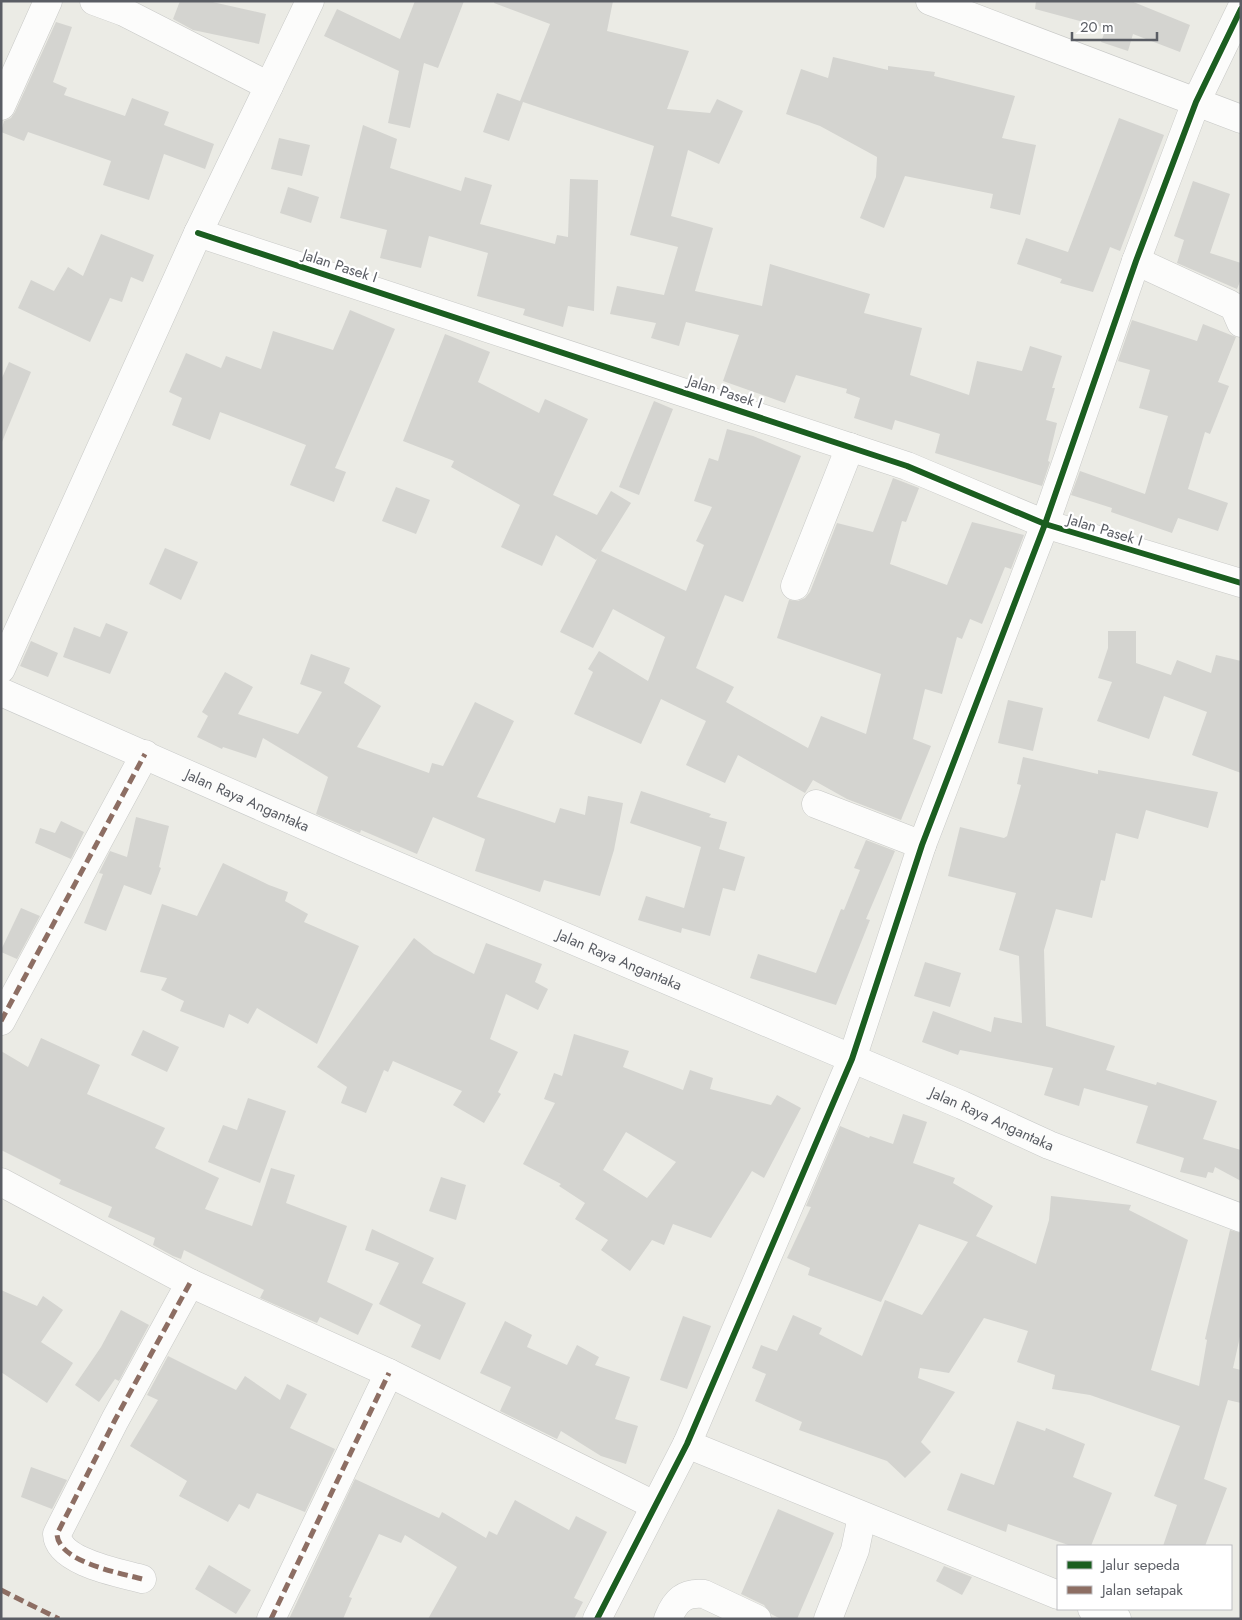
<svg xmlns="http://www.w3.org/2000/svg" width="1242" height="1620" viewBox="0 0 1242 1620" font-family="Jost,sans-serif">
	<rect width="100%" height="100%" fill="#ebebe5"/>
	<g fill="#d4d4d0" fill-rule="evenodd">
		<path d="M180 1H208L266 14 259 44 193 30 173 19Z"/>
		<path d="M415 1H464L438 68 424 63 410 128 388 123 399 71 324 36 337 9 400 39Z"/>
		<path d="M495 1H613L607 31 689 51 667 109 710 113 717 99 743 111 719 164 688 150 671 216 713 228 695 291 762 306 770 264 870 294 864 313 922 328 910 375 969 395 977 361 1022 371 1030 346 1062 356 1052 388H1055L1046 420 1057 423 1048 461 1050 462 1042 486 935 453 940 434 895 420 892 430 854 418 860 398 846 393 847 389 796 375 785 403 723 381 739 335 686 322 679 346 651 338 656 323 610 314 617 286 664 295 678 247 630 235 654 146 523 102 509 141 483 132 497 93 520 101 550 24 494 3Z"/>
		<path d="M1036 1H1131L1190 25 1180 52 1133 34 1128 51 1101 42 1106 28 1035 9Z"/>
		<path d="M56 22 72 27 53 82 67 88 64 95 125 116 132 98 169 112 164 125 214 144 205 169 164 154 149 200 103 185 111 161 28 132 24 141 1 132 4 121 11 118 15 112Z"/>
		<path d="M833 57 888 70V66L935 72 934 76 1015 96 1002 138 1036 145 1020 215 990 208 993 194 905 176 884 228 860 218 876 177 877 157 820 126 786 114 801 69 828 78Z"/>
		<path d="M1119 118 1164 135 1120 251 1110 247 1093 292 1060 283 1062 279 1017 264 1026 238 1068 252Z"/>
		<path d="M363 125 397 139 390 168 461 191 465 177 492 185 480 224 555 244 557 235 568 237 570 179 598 180 594 311 568 306 563 327 523 315 525 309 477 296 488 253 429 236 421 268 380 258 387 230 340 218Z"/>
		<path d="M279 138 310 145 302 176 271 169Z"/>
		<path d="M1193 181 1230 194 1210 253 1241 263V279L1237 289 1177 263 1184 240 1174 236Z"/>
		<path d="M288 187 319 197 311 223 280 213Z"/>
		<path d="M101 234 154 255 143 282 131 277 122 302 110 298 90 342 18 308 31 280 54 291 68 267 83 276Z"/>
		<path d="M350 310 395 329 335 468 346 472 334 502 290 485 306 445 220 412 210 440 172 425 182 398 169 392 186 353 221 368 226 356 261 369 273 331 333 350Z"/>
		<path d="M1132 320 1197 341 1203 324 1236 337 1218 382 1229 386 1210 434 1205 432 1188 489 1228 503 1218 531 1178 518 1172 533 1111 512 1112 508 1071 495 1080 471 1145 494 1168 416 1139 408 1150 370 1118 361Z"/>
		<path d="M445 334 490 352 478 382 539 413 545 399 588 419 553 495 597 515 611 491 631 503 601 551 686 591 704 545 696 541 712 507 694 501 709 458 718 461 727 429 753 436 801 456 743 602 725 595 696 668 734 687 726 702 808 748 821 716 866 734 881 674 777 638 789 600 798 601 805 598 810 592 837 523 873 532 893 478 919 488 906 522 902 521 890 564 947 585 972 522 1024 535 1011 569 1005 567 982 624 970 619 962 639 957 637 942 694 925 689 913 739 931 746 901 820 847 799 813 780 805 793 738 755 725 783 686 765 706 721 661 699 641 744 574 714 593 672 588 669 599 651 648 681 665 637 613 609 593 648 560 632 598 557 596 560 556 535 542 566 501 547 520 505 451 467 454 461 403 441Z"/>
		<path d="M9 362 31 372 2 442 1 380Z"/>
		<path d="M654 401 673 409 639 495 619 487Z"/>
		<path d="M396 487 430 500 416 534 382 521Z"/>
		<path d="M165 548 198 562 181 600 149 584Z"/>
		<path d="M106 623 128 632 110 674 63 657 74 627 100 637Z"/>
		<path d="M1108 631H1136V663L1171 675 1177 660 1211 673 1216 655 1241 661V773L1192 755 1207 712 1164 696 1149 739 1097 721 1112 682 1098 678 1108 648Z"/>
		<path d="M31 641 58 653 48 677 20 666Z"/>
		<path d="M311 654 350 668 344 683 381 706 357 747 429 773 432 763 443 766 475 702 514 721 477 797 555 823 560 808 585 815 588 796 623 803 614 850 600 896 544 880 540 892 475 871 485 839 433 817 417 854 361 830 360 833 316 814 328 777 263 738 256 758 223 747 222 749 197 737 208 716 202 712 225 672 253 687 238 714 298 734 322 692 300 684Z"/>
		<path d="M1008 700 1043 708 1033 751 998 743Z"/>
		<path d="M1023 757 1098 774V770L1218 792 1208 828 1146 810 1138 839 1116 833 1105 881 1101 880 1092 918 1056 909 1044 950 1046 1026 1115 1046 1106 1070 1156 1085 1157 1082 1217 1101 1203 1139 1241 1150V1181L1215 1167 1213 1173 1208 1172 1206 1178 1180 1172 1184 1158 1136 1143 1148 1106 1084 1088 1079 1106 1044 1095 1053 1068 960 1050 958 1055 922 1042 933 1011 991 1032 994 1017 1022 1023 1019 956 999 950 1016 893 948 876 960 827 1004 838 1007 836 1021 785 1017 784Z"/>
		<path d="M641 791 711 814 709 817 727 822 719 849 745 857 735 891 723 888 710 936 682 928 681 933 638 920 646 896 684 908 701 847 630 823Z"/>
		<path d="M136 817 169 826 159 867 161 868 151 895 124 885 106 931 84 923 103 874 99 873 110 851 127 857Z"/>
		<path d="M61 821 84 832 71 859 35 843 40 828 55 833Z"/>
		<path d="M866 840 895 851 866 919 870 920 836 1005 750 978 758 954 816 973 841 909 844 910 860 870 854 868Z"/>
		<path d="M223 863 269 885 288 892 285 901 308 914 304 922 359 946 317 1044 257 1008 248 1024 229 1014 224 1028 180 1011 184 1001 161 990 167 978 140 972 162 904 197 916Z"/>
		<path d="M21 908 40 916 17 959 1 952V950Z"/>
		<path d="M414 938 434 954 474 974 486 943 542 964 535 982 548 989 538 1010 506 994 490 1039 518 1052 498 1092 501 1094 484 1123 453 1105 462 1091 393 1061 388 1072 384 1070 366 1113 341 1103 347 1087 317 1067Z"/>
		<path d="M925 962 961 973 950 1007 914 996Z"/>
		<path d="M143 1030 179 1047 167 1072 131 1055Z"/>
		<path d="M574 1034 629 1051 623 1067 683 1090 690 1070 713 1078 710 1089 771 1105 777 1095 801 1108 764 1178 752 1171 711 1238 673 1224 664 1245 652 1240 630 1271 601 1250 608 1240 575 1219 585 1203 559 1186 561 1184 523 1164 555 1103 544 1099 554 1073 562 1076ZM626 1132 676 1162 647 1198 603 1170Z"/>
		<path d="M41 1038 100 1065 87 1094 165 1128 155 1148 219 1178 205 1209 252 1226 271 1168 295 1175 286 1203 347 1226 327 1282 373 1304 358 1335 320 1317 317 1323 260 1298 264 1290 184 1250 181 1259 173 1256 153 1245 155 1238 108 1217 112 1207 59 1184 61 1180 1 1150V1051L28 1067Z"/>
		<path d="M248 1098 286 1111 260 1183 208 1162 223 1125 237 1130Z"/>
		<path d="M903 1114 927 1122 913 1163 955 1178 953 1183 993 1206 976 1236 1036 1264 1049 1220 1051 1196 1131 1205 1129 1210 1188 1240 1151 1370 1199 1386 1207 1340 1205 1339 1230 1230 1241 1233V1332L1233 1368 1241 1370V1403L1228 1400 1204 1479 1227 1488 1205 1546H1163L1177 1505 1154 1496 1180 1426 1090 1395 1052 1389 1055 1375 1017 1362 1028 1331 984 1318 949 1373 920 1368 918 1378 955 1392 921 1442 931 1452 905 1478 887 1461 799 1430 802 1422 755 1401 766 1374 752 1368 761 1345 777 1351 793 1315 822 1328 819 1334 862 1356 885 1300 922 1315 968 1242 919 1224 881 1302 808 1275 810 1268 787 1258 811 1207 806 1206 840 1126 869 1138 870 1136 893 1144Z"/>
		<path d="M441 1177 466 1185 456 1220 429 1211Z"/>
		<path d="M372 1229 434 1258 422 1283 466 1303 440 1360 411 1347 421 1325 379 1304 399 1263 365 1250Z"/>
		<path d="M1 1290 37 1306 43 1296 63 1310 41 1342 73 1363 47 1403 1 1372Z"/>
		<path d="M121 1310 149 1325 119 1381 115 1379 99 1402 75 1385 101 1347Z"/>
		<path d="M683 1316 711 1326 687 1389 660 1380Z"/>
		<path d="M505 1321 532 1335 527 1347 567 1365 577 1345 599 1357 595 1365 630 1377 615 1419 638 1426 626 1464 601 1456 561 1431 557 1439 500 1411 511 1387 480 1373Z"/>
		<path d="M168 1356 236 1390 245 1376 280 1400 287 1384 307 1394 290 1428 335 1449 305 1512 257 1493 249 1509 239 1504 228 1522 179 1496 187 1481 130 1446 158 1400 147 1395Z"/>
		<path d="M1017 1421 1045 1431 1046 1428 1085 1444 1073 1477 1112 1493 1091 1546H1071L1008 1524 1006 1532 947 1510 961 1473 994 1485Z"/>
		<path d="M31 1467 67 1480 52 1509 21 1497Z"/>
		<path d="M355 1479 439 1518 442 1512 486 1538 489 1531 497 1535 515 1500 569 1530 576 1516 607 1532 574 1598 583 1602 574 1619H428L457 1567 405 1535 401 1543 379 1534 349 1597 352 1598 343 1619H289Z"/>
		<path d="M778 1509 834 1533 797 1619H781L771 1614 764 1605 741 1594Z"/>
		<path d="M209 1565 251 1590 236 1614 195 1589Z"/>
		<path d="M944 1566 972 1577 962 1595 936 1581Z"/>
	</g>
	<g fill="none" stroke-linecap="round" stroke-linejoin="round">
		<defs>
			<g id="minor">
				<path d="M94 1 124 12 269 86"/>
				<path d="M930 1 1241 119"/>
				<path d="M1 106 48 1"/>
				<path d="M198 233 907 466 1045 524 1241 583"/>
				<path d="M1136 261 1229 304 1234 307 1241 323"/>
				<path d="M795 586 850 447"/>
				<path d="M1 669 198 233 310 1"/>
				<path d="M816 804 922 845"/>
				<path d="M1 1021 145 754"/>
				<path d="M1 1182 190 1283 389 1373 654 1505"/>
				<path d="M687 1444 1058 1595"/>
				<path d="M142 1579C120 1573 58 1562 57 1534L115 1420 190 1283"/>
				<path d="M1092 1609 1117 1619"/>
				<path d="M271 1619 389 1373"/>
				<path d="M597 1619 687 1444 852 1059 922 845 1045 524 1136 261 1196 102 1241 9"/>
				<path d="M668 1619C675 1601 684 1592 704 1594L757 1619"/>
				<path d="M828 1619 855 1550 862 1516"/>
			</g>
			<g id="secondary">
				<path id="s1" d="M1 692 362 851 962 1105 1049 1145 1241 1218"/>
			</g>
		</defs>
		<use href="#minor" stroke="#c8c9c7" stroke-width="29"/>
		<use href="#secondary" stroke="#c8cac9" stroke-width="29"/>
		<use href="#minor" stroke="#fcfcfb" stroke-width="28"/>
		<use href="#secondary" stroke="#fcfcfb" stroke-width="28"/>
		<g stroke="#8d6e63" stroke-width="5" stroke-dasharray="10 5" stroke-linecap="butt">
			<path d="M1 1021 145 754"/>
			<path d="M142 1579C120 1573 58 1562 57 1534L115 1420 190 1283"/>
			<path d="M1 1590 59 1619"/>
			<path d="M271 1619 389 1373"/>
		</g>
		<defs>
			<g id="cycleway">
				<path d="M198 233 907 466 1045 524 1241 583"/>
				<path d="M597 1619 687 1444 852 1059 922 845 1045 524 1136 261 1196 102 1241 9"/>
			</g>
		</defs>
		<use href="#cycleway" stroke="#fff" stroke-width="9"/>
		<use href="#cycleway" stroke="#1b5e20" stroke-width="6"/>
	</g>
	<g text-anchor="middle" stroke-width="4.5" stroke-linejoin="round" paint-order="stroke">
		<g font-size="15" fill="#5a5d64" stroke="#fff">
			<text transform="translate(340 266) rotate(18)" y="5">Jalan Pasek I</text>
			<text transform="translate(725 392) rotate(18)" y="5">Jalan Pasek I</text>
			<text transform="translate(1105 530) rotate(17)" y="5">Jalan Pasek I</text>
			<text dy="5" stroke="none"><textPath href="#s1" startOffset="269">Jalan Raya Angantaka</textPath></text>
			<text dy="5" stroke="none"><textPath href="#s1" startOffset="674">Jalan Raya Angantaka</textPath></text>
			<text dy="5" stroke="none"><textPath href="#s1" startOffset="1079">Jalan Raya Angantaka</textPath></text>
		</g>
	</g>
	<rect width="1242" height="1620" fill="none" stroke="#5a5d64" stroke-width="5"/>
	<rect x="1057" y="1545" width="175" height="65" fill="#ffffff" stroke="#bdbec1"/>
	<rect x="1067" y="1561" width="25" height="8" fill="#1b5e20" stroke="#bdbec1"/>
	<text x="1102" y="1570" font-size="15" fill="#5a5d64">Jalur sepeda</text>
	<rect x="1067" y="1586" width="25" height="8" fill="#8d6e63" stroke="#bdbec1"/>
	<text x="1102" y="1595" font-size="15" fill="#5a5d64">Jalan setapak</text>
	<path d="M1072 32v8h85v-8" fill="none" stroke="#5a5d64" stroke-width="2.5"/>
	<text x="1080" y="32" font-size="15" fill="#5a5d64" stroke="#ffffff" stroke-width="4" paint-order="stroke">20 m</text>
</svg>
